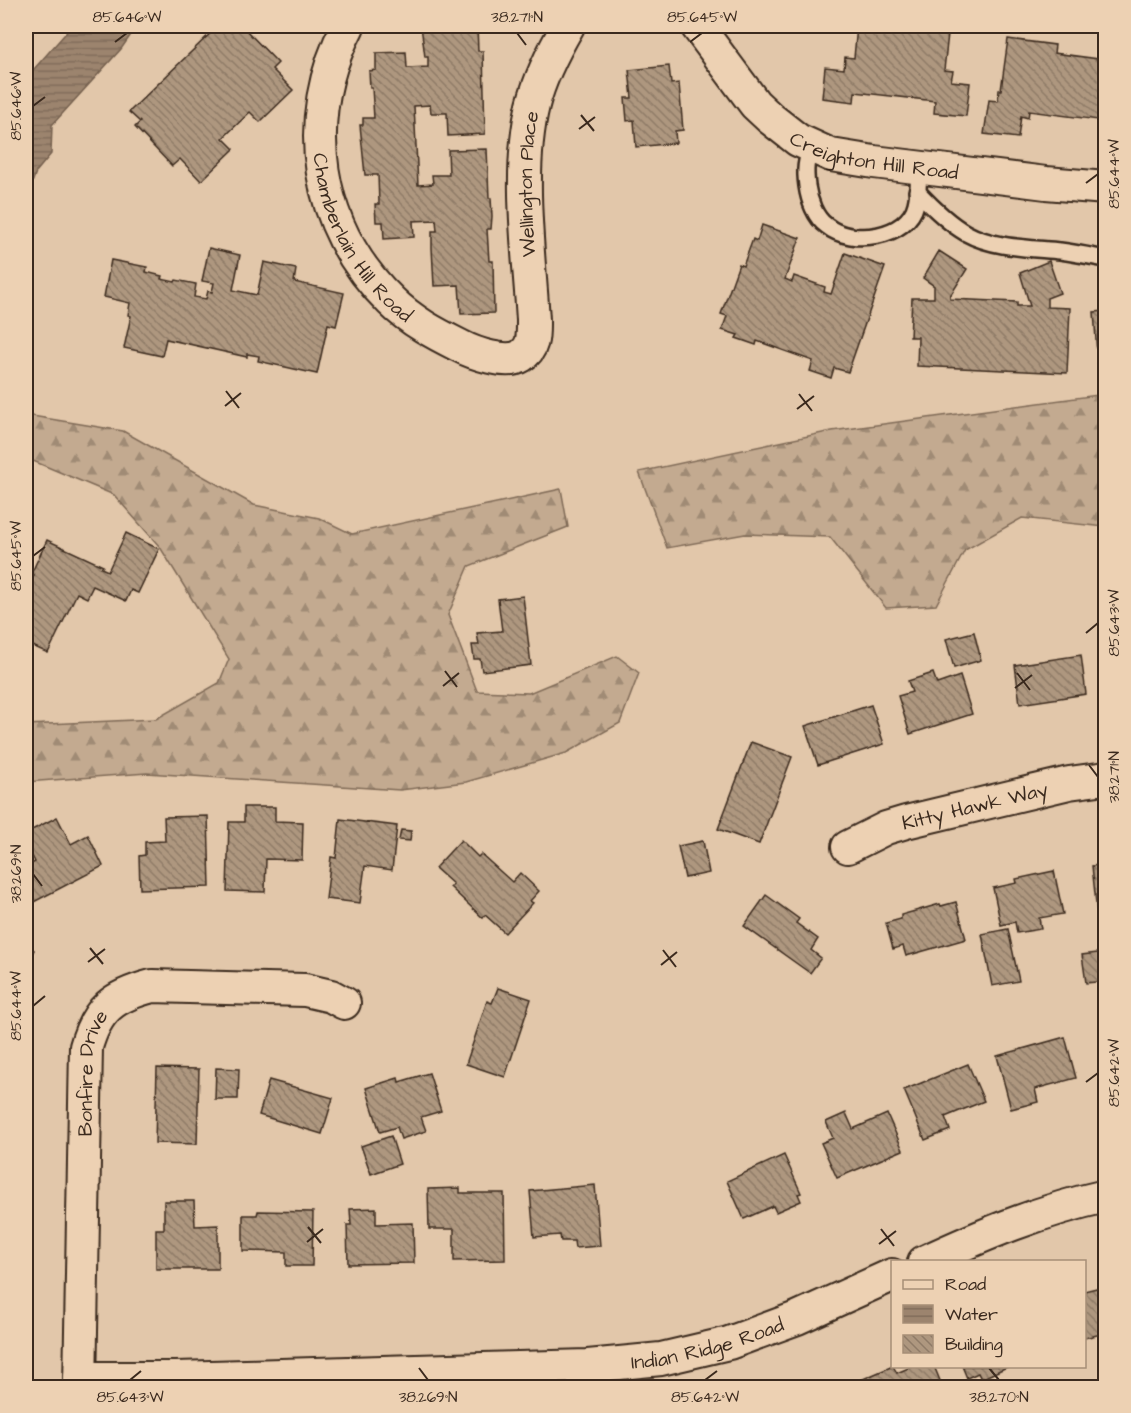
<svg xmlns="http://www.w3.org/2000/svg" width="1131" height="1413" viewBox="0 0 1131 1413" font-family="'Architects Daughter',sans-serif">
	<defs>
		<pattern id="forest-firs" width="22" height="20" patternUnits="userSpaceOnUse" patternTransform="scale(1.5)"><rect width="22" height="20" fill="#c3aa90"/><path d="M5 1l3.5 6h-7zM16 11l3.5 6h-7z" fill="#a08b75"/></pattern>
		<pattern id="water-rules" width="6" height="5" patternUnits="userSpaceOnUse" patternTransform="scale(1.5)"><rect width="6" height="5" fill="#9c846e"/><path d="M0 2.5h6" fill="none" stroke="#806c5a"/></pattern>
		<pattern id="building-back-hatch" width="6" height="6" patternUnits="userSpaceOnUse" patternTransform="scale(1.5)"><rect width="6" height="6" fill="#ae977f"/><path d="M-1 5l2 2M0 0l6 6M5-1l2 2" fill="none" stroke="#8f7b67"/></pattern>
	</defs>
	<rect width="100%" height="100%" fill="#e2c7aa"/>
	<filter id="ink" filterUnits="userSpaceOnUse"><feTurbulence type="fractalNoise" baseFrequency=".0167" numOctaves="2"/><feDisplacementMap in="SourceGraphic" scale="12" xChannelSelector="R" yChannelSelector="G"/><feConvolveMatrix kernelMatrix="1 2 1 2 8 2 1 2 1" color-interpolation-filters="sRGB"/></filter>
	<g filter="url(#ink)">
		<g fill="url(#forest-firs)" stroke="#7f6a57" stroke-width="1.5">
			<path d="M1105 394V527L1022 518 965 550 936 605 886 608 830 537 745 534 667 548 639 472 832 431Z"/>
			<path d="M26 415 123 431 254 505 319 518 352 534 561 489 568 527 469 566 448 615 477 691 529 693 617 656 639 673 620 723 566 753 466 782 400 790 147 773 26 782V725L156 719 219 683 229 659 160 547 114 495 26 458Z"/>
		</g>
		<path fill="url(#water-rules)" stroke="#75604e" stroke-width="1.5" d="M72 26H137L121 49 52 125 51 154 36 172 26 200V78Z"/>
		<g fill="url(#building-back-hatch)" stroke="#3b2a1e" stroke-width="1.5">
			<path d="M218 26H242L278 63 272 69 293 90 260 122 250 112 223 138 234 149 201 181 180 159 172 166 135 127 140 122 129 112Z"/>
			<path d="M421 26H477L478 51H483L485 134 448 136 447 113H431L430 105 414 106 418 185 433 184 432 175H449L448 150 487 149 489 198H491L492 216 491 229H487L489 261H493L494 313 461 314 459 285 434 286 432 248V231H437L436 220 413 221 414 237 384 239 383 222H376L375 204H379L378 175H365L360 125H363V118H374L372 88H370L369 71 376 70V53L406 52 407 68 428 67V57H425Z"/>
			<path d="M857 26H878L948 34 944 70 953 71 951 81 970 83 966 116 934 113 935 101 855 92 854 102 822 98 825 67 844 69 845 57 854 58Z"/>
			<path d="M1008 39 1055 45 1054 53 1106 60V121L1029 111 1028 118 1021 116 1018 138 984 134 989 100 998 101 999 90H1001Z"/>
			<path d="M669 66 671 84 679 83 683 130 675 131 676 143 636 147 634 120 627 121 625 98H632L629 70Z"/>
			<path d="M762 225 800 238 785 279 792 282 794 276 825 287 824 292 831 294 845 253 885 267 848 372 834 368 831 378 810 371 813 361 757 341 756 345 736 338 738 335 722 330 727 316 721 314 739 264 743 266 753 239 757 241Z"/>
			<path d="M209 248 240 255 233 290 257 295 264 262 296 269 294 282 344 293 336 326 328 324 317 374 258 361 259 356 247 354V357L166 339 162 356 124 348 131 316 128 315 130 303 104 297 111 260 147 267 146 272 162 276 161 279 175 282 176 280 196 284 194 297 206 299 208 291 212 292 214 283 202 281Z"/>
			<path d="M939 251 967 269 950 296V299L1017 302V306H1030L1020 273 1049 261 1060 293 1047 298V307L1070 308 1067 373 917 366 918 337H910L912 298H934V286L923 278Z"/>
			<path d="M1106 311V368H1098L1094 312Z"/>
			<path d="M126 533 159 549 138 593 131 590 126 601 93 586 87 598 77 593 48 653 26 643V591L34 575 31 574 47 540 103 566 101 568 108 571Z"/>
			<path d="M523 596 531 665 482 671 480 659H474L472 645H479L477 633 502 631 498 599Z"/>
			<path d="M974 632 981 660 954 668 946 639Z"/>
			<path d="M1081 655 1086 694 1020 704 1015 665Z"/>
			<path d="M933 673 937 684 960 676 972 714 910 734 898 696 912 692 908 681Z"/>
			<path d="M871 705 884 744 818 765 805 726Z"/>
			<path d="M751 742 792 757 759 844 718 829Z"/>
			<path d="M244 807H275V821L303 822 302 860 266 859 265 892 227 891 229 822H244Z"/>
			<path d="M208 816 210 887 140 889 139 856 145 855V842L165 841 164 817Z"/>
			<path d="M57 817 71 844 88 835 103 866 26 906V867L35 862 26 844V833Z"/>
			<path d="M340 819 397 826 392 870 365 866 360 903 326 899 331 857 336 858Z"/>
			<path d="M401 830 411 831 410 841 399 840Z"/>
			<path d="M461 840 478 857 481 854 512 882 520 873 539 891 530 901 533 903 505 933 485 915 483 918 450 887 453 884 435 868Z"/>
			<path d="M703 841 709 873 685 878 678 846Z"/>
			<path d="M1106 864V931L1099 932 1092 866Z"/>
			<path d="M1054 871 1063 914 1039 918 1041 929 1017 933 1015 922 1001 925 993 888 1017 883 1016 879Z"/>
			<path d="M766 895 799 919 796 923 818 939 811 950 821 958 810 973 744 926Z"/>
			<path d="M956 902 966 939 906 956 903 946 893 949 886 923 901 919V915L940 904 941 906Z"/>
			<path d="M1008 929 1019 981 992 986 982 934Z"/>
			<path d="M26 945 34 950 26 964Z"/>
			<path d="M1105 952 1106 981 1086 983 1082 955Z"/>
			<path d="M498 988 531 999 505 1077 466 1064 487 1001 492 1003Z"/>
			<path d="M1065 1037 1076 1078 1035 1089 1038 1102 1011 1109 997 1056Z"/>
			<path d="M968 1064 984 1101 945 1117 950 1130 925 1140 904 1090Z"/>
			<path d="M157 1068 199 1069 197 1144 155 1143Z"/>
			<path d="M216 1068 239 1069 238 1099H215Z"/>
			<path d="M429 1073 441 1111 421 1117 426 1131 401 1139 397 1127 380 1132 366 1088 398 1078 399 1082Z"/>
			<path d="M269 1080 333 1098 322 1134 259 1115Z"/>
			<path d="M846 1113 853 1129 887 1114 903 1150 837 1178 821 1143 833 1138 826 1122Z"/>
			<path d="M391 1136 400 1164 371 1174 361 1146Z"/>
			<path d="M784 1155 801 1193 798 1194 801 1201 776 1212 773 1206 744 1219 727 1181Z"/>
			<path d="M595 1185 600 1246 575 1248 574 1241H561L560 1235 534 1237 530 1191Z"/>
			<path d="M460 1188V1193H504L505 1260 454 1261V1229H429L428 1189Z"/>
			<path d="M164 1201H194L195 1226 218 1225V1269H156V1229H164Z"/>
			<path d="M376 1208V1224L413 1223 414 1263 348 1264 347 1225H351L350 1209Z"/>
			<path d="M258 1211 313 1212 312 1266H286V1252L243 1251V1215H257Z"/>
			<path d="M1101 1287 1103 1293H1106V1333L1084 1338V1291Z"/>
			<path d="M893 1366 897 1373 913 1366H934L943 1388H856L854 1383Z"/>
			<path d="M962 1366H1009L981 1379 978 1373 967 1378Z"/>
		</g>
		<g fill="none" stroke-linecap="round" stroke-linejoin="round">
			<defs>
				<g id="lane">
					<path d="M813 147C805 159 805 171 807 186 809 200 815 218 827 226 851 246 908 238 916 204 919 193 918 179 919 167"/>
					<path d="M917 191C931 206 948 223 966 233 993 248 1030 248 1060 251 1075 253 1090 256 1106 259"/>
				</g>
				<g id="street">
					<path id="s1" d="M348 26C299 119 315 227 391 301 411 321 436 334 460 346 473 353 507 365 521 356 534 348 533 335 533 320 529 252 517 171 533 105 540 77 554 50 568 26"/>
					<path id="s2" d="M697 26 755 104 770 118 798 140 831 155 874 162 1046 183 1106 188"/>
					<path id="s3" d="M848 847 886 828 906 822 1069 783 1106 778"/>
					<path d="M924 1262C982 1235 1042 1210 1106 1196"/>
					<path id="s4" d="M80 1378H176L588 1366 661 1359 729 1343 797 1318 892 1275"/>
					<path id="s5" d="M80 1388 86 1047C97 1008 114 996 152 986L305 990 331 996 344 1003"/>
				</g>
			</defs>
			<use href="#lane" stroke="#3b2a1e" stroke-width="20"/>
			<use href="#street" stroke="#3b2a1e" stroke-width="36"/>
			<use href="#lane" stroke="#edd1b3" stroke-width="15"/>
			<use href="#street" stroke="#edd1b3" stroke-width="32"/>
		</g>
	</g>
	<path fill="none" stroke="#3b2a1e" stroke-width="2" d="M517 33 526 45M115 42 127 33M690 42 702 33M33 106 45 97M581 115 594 131M579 129 595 117M1086 183 1098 174M226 391 239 408M799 394 812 411M225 406 241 393M797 409 814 396M33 556 45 547M1086 633 1098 623M445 671 457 687M1017 673 1030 690M443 686 459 673M1015 688 1032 675M1089 765 1098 777M33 874 42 886M90 948 103 964M663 950 676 967M88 962 105 949M661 965 677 952M33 1006 45 996M1086 1082 1098 1073M308 1227 321 1243M881 1229 894 1246M307 1242 323 1229M879 1244 896 1231M419 1368 428 1380M989 1368 999 1380M130 1380 141 1371M705 1380 717 1371"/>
	<g text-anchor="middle" stroke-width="4.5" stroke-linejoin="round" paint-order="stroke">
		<g font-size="20" fill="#3b2a1e" stroke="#edd1b3">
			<text dy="7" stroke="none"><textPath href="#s2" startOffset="232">Creighton Hill Road</textPath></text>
			<text dy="7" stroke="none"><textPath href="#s1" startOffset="622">Wellington Place</textPath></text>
			<text dy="7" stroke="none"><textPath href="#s1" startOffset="228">Chamberlain Hill Road</textPath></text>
			<text dy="7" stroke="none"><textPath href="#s3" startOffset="134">Kitty Hawk Way</textPath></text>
			<text dy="7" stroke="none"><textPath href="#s5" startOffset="316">Bonfire Drive</textPath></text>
			<text dy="7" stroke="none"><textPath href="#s4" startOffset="630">Indian Ridge Road</textPath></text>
		</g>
	</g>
	<rect width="1131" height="1413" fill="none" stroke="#edd1b3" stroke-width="66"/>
	<rect x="891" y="1260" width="195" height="108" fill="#edd1b3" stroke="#a68e77" stroke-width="1.5"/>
	<rect x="903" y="1280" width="30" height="9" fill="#edd1b3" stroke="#a68e77" stroke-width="1.5"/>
	<text x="945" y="1290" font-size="18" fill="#3b2a1e">Road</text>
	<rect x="903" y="1305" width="30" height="18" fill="url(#water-rules)" stroke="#a68e77" stroke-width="1.5"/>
	<text x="945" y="1320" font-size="18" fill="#3b2a1e">Water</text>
	<rect x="903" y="1335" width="30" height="18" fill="url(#building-back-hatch)" stroke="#a68e77" stroke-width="1.5"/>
	<text x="945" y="1350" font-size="18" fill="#3b2a1e">Building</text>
	<rect x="33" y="33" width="1065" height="1347" fill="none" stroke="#3b2a1e" stroke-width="2"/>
	<g font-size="15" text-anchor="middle" fill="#3b2a1e">
		<text x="127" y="22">85.646°W</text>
		<text x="517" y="22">38.271°N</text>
		<text x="702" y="22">85.645°W</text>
		<text transform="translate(16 106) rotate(-90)" y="5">85.646°W</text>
		<text transform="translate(1114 174) rotate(-90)" y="5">85.644°W</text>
		<text transform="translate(16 556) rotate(-90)" y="5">85.645°W</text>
		<text transform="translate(1114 623) rotate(-90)" y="5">85.643°W</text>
		<text transform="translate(1114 777) rotate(-90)" y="5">38.271°N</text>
		<text transform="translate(16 874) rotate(-90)" y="5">38.269°N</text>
		<text transform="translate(16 1006) rotate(-90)" y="5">85.644°W</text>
		<text transform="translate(1114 1073) rotate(-90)" y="5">85.642°W</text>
		<text x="130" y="1402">85.643°W</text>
		<text x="428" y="1402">38.269°N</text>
		<text x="705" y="1402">85.642°W</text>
		<text x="999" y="1402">38.270°N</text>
	</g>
</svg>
